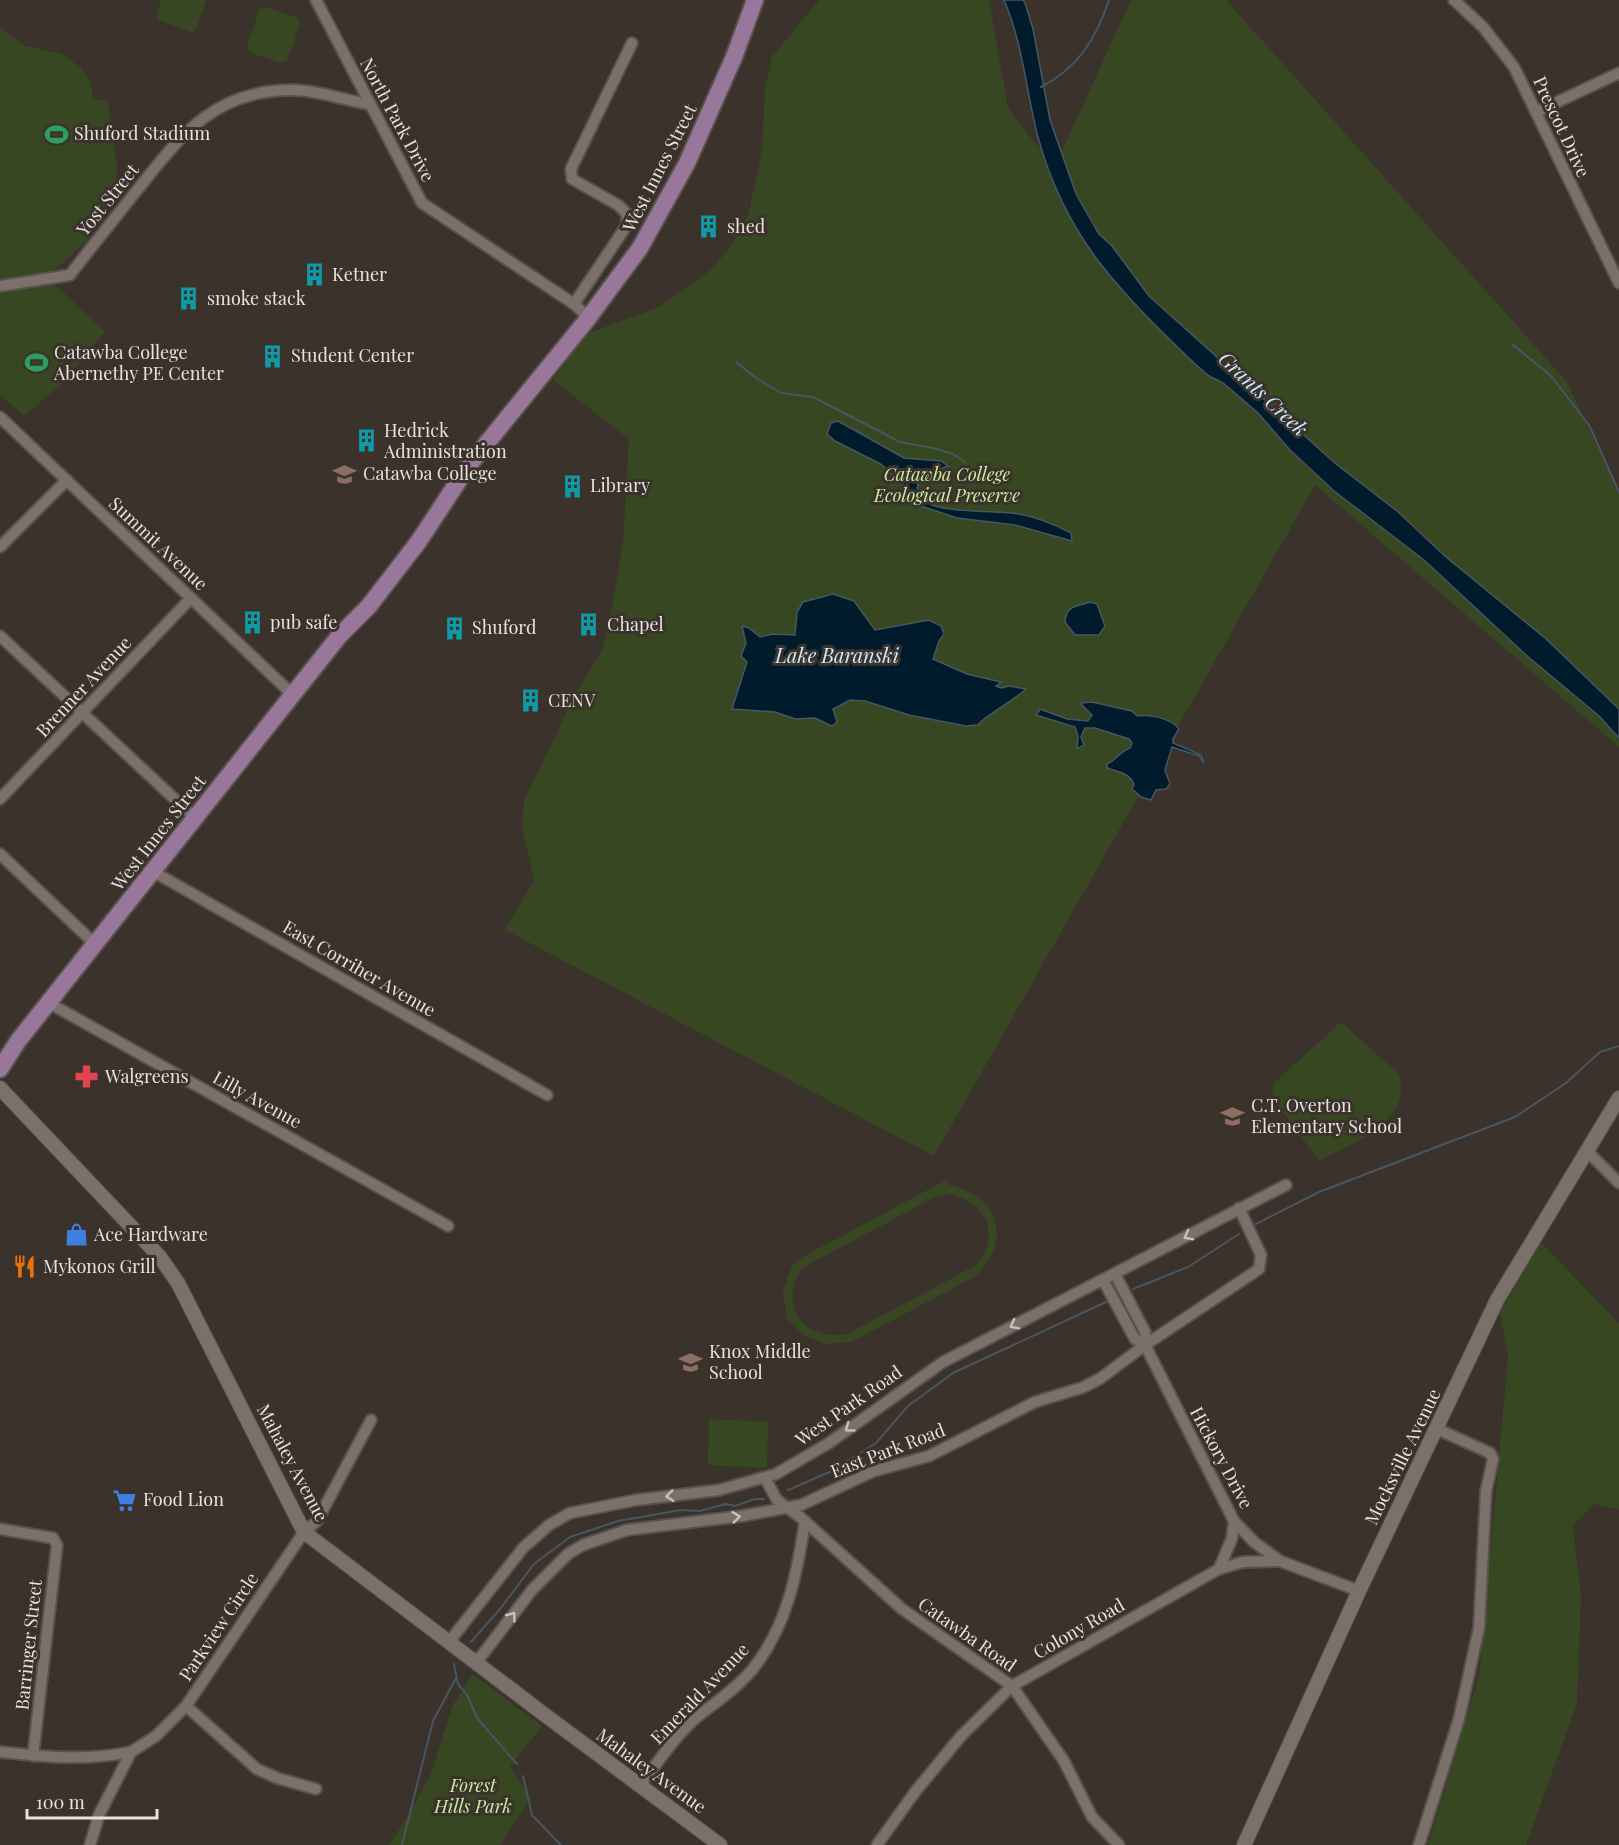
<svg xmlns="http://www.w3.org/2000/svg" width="1619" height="1845" viewBox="0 0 1619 1845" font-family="'Playfair Display',serif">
	<rect width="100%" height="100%" fill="#3b322c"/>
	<g fill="#374722" fill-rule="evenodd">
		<path d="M161 0H206L196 30 191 32 158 20 156 15Z"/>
		<path d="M819 0H989L1008 108 1034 142 1056 164 1131 0H1226L1567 382 1619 494V747L1315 485 934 1156 505 930 534 881 522 825 524 800 577 691 601 652 608 630 623 543 629 439 553 380 584 335 659 307 708 272 730 248 748 216 762 151 765 87 772 57Z"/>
		<path d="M265 7 298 18 300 24 287 61 282 63 249 52 247 46 259 10Z"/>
		<path d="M0 28 25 46 62 54 81 68 90 81 93 98 108 102 117 167 114 200 90 238 47 277 105 332 64 381 24 416 0 394Z"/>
		<path d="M1341 1022 1399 1074C1413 1121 1353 1144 1319 1161L1272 1097 1274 1083Z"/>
		<path d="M946 1180 949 1185C1000 1195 1013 1241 975 1277L851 1342 825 1344 803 1335 787 1318 783 1291 792 1266 799 1259ZM947 1194C987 1200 1004 1238 973 1267L845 1335C802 1339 778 1306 802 1268L935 1197Z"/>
		<path d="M1541 1243 1619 1323V1509L1594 1504 1573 1526 1581 1596 1577 1703 1526 1845H1428L1479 1676 1508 1357 1500 1312Z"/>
		<path d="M709 1419 768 1422 767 1466 760 1468 708 1465Z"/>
		<path d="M473 1674 542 1726 510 1767 531 1797 500 1845H389L410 1813 431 1773 453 1705Z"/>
	</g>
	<g fill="#001b2c" stroke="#465761" stroke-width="1.5">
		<path d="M1004 0H1023L1025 3 1033 29 1050 120 1076 194 1099 234 1112 246 1149 296 1336 464 1397 511 1446 557 1545 638 1619 709V738L1599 716 1526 655 1424 560 1334 491 1290 450 1258 413 1223 383 1209 376 1194 363C1121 292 1066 240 1038 137 1026 91 1023 44 1004 0Z"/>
		<path d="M838 421 904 458 941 461 948 466 920 477 917 488C920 492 924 500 928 503 939 512 1000 511 1019 514 1037 517 1054 524 1071 533L1072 541 1015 525 957 518 921 506 911 492 881 464 835 441 827 434 831 423Z"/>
		<path d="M833 594 854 601 875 630 929 620 941 626 944 634 939 641 933 659 967 674 1001 682 996 686 1001 688 1009 686 1026 689C1016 699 982 718 978 725L966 726 909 715 865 701 850 700 833 709 837 722 832 726 815 718 795 719 775 712 732 709 747 662 741 656 746 643 742 626 749 628 760 637 773 634 795 635 797 612 803 602Z"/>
		<path d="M1090 602 1097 604 1105 626 1099 635H1075L1065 622C1066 604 1078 607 1090 602Z"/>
		<path d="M1092 702 1132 711 1137 716C1149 714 1171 718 1179 729L1173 739V743L1201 755 1204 763 1199 756 1172 747 1165 770 1170 784 1166 789 1156 790 1151 800 1141 797 1132 789 1134 784C1128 772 1118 772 1107 768V764C1117 760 1120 751 1130 748L1132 743 1129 739 1095 728H1085L1081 737 1084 745 1077 749 1078 736 1075 727 1036 715 1040 709 1067 719 1088 721 1092 715 1080 703Z"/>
	</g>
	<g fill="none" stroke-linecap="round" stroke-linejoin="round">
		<g stroke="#465761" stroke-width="2">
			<path d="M1041 87C1078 68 1096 39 1109 0"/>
			<path d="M1512 344 1551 376 1589 425 1619 492"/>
			<path d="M736 362 756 378 781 393 813 397 900 442 933 448 953 454 965 462"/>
			<path d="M1256 1224 1319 1192 1515 1117 1566 1083 1600 1052 1619 1046"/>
			<path d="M1133 1289 1188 1267 1239 1234"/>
			<path d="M788 1490 832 1471 876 1443 908 1406 953 1373 1106 1302"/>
			<path d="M471 1642 500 1609 534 1564 570 1537 618 1521 681 1510 700 1511 726 1504 735 1506 755 1499H764"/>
			<path d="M454 1664 458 1684 467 1695 477 1718 517 1764"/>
			<path d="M523 1776 532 1815 561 1845"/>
			<path d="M402 1845 433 1721 456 1678"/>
		</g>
		<defs>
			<g id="minor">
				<path d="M316 0 422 203 574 304 589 318"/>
				<path d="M1454 0 1483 27 1514 67 1619 283"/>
				<path d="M1536 112 1619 73"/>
				<path d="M0 286 70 275C92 246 115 218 138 189 182 134 215 90 292 90 318 90 343 100 368 104"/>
				<path d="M574 304 627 225V214L618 205 572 179 571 169 632 43"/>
				<path d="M0 417 293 695"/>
				<path d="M0 547 67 480"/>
				<path d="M0 636 195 818"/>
				<path d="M0 799 191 598"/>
				<path d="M0 854 96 945"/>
				<path d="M154 872 547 1095"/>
				<path d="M49 1003 448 1226"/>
				<path d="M1587 1151 1619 1183"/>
				<path d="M1103 1280 1135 1339 1145 1345V1332L1115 1274"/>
				<path d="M1145 1345 1234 1521 1254 1542 1280 1561 1359 1591"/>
				<path d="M765 1478 777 1500 799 1516 902 1609 1012 1686 1064 1761 1092 1817 1119 1845"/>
				<path d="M0 1529 53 1538 57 1545 33 1756"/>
				<path d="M1219 1569 1232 1538 1234 1521"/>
				<path d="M449 1642 523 1548 549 1525 570 1513 636 1500 719 1490 776 1474 829 1443 943 1362 1286 1185"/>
				<path d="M476 1663 532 1590 568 1554 583 1545 627 1530 742 1516 801 1505 874 1471 929 1456 1035 1402 1084 1387 1101 1378 1145 1345 1259 1269 1261 1255 1239 1208"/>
				<path d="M186 1706 257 1769 277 1778 316 1789"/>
				<path d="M0 1752C47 1757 85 1761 131 1752"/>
				<path d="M641 1784C659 1761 675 1736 697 1717 716 1702 736 1689 752 1670 787 1627 797 1574 805 1521"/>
				<path d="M90 1845 99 1815 131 1752 156 1736 186 1706 304 1532 317 1521 371 1420"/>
				<path d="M877 1845 915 1792 961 1736 1012 1686 1219 1569 1243 1562 1280 1561"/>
				<path d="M1419 1845 1459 1719 1479 1628 1486 1491 1493 1459 1490 1453 1437 1429"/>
			</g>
			<g id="tertiary">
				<path d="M0 1088 160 1257 178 1283 304 1532 545 1715 720 1845"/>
				<path d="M1244 1845 1359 1591 1497 1300 1619 1098"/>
			</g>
			<path id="primary" d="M0 1069 18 1041 340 635 369 606 419 541 469 465 586 321 640 248 687 163 734 57 755 0"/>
		</defs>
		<use href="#minor" stroke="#59514d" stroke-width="14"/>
		<use href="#tertiary" stroke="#59514d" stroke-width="16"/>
		<use href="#primary" stroke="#59514d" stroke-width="20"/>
		<use href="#minor" stroke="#7b706a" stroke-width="10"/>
		<use href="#tertiary" stroke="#7b706a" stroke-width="14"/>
		<use href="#primary" stroke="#98779b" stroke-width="16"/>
	</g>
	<defs><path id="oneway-chevron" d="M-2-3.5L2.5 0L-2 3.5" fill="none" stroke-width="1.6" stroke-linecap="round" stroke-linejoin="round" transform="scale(1.5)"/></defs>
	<g stroke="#c7c0bb">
		<use href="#oneway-chevron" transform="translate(1188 1236) rotate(152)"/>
		<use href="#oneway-chevron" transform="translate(1014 1325) rotate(153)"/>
		<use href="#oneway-chevron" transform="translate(849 1428) rotate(144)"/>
		<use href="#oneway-chevron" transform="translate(670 1496) rotate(174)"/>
		<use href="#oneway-chevron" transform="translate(736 1517) rotate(-6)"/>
		<use href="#oneway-chevron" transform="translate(512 1616) rotate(-53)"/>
	</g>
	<defs>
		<symbol id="stadium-bare" viewBox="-9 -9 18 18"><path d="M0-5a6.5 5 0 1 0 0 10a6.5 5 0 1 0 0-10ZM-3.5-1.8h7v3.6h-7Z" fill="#2e9e5b" stroke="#3b322c" stroke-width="2.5" paint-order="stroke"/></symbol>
		<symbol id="building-bare" viewBox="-9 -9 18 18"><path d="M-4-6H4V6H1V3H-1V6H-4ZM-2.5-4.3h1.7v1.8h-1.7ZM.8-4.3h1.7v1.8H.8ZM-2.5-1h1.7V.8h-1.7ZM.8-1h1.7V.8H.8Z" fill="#0f9aa8" stroke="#3b322c" stroke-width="2.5" paint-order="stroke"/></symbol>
		<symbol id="university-bare" viewBox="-9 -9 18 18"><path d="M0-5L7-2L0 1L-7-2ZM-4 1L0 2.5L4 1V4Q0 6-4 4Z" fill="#8d6e63" stroke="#3b322c" stroke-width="2.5" paint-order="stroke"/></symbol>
		<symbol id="pharmacy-bare" viewBox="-9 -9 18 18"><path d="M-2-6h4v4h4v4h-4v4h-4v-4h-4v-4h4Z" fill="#e0444e" stroke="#3b322c" stroke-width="2.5" paint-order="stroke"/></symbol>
		<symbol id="school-bare" viewBox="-9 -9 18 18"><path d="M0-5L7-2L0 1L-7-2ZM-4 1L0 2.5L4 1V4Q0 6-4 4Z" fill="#8d6e63" stroke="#3b322c" stroke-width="2.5" paint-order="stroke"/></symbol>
		<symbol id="shop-bare" viewBox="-9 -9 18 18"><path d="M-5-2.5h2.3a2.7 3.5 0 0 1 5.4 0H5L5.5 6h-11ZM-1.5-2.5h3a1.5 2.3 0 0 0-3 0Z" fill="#3f7fe0" stroke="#3b322c" stroke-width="2.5" paint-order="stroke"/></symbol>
		<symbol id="restaurant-bare" viewBox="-9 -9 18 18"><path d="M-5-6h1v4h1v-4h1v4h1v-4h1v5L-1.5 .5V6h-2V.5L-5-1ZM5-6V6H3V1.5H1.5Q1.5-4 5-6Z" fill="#e8710a" stroke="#3b322c" stroke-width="2.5" paint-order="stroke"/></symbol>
		<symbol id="supermarket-bare" viewBox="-9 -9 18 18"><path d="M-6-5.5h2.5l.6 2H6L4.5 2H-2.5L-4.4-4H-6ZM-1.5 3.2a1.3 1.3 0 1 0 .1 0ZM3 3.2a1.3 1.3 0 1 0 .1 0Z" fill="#3f7fe0" stroke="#3b322c" stroke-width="2.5" paint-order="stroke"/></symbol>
	</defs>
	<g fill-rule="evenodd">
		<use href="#stadium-bare" x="40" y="118" width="33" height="33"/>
		<use href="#building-bare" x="692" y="210" width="33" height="33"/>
		<use href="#building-bare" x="298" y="258" width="33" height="33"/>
		<use href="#building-bare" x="172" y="282" width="33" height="33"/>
		<use href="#building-bare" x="256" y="340" width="33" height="33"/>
		<use href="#stadium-bare" x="20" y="346" width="33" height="33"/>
		<use href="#building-bare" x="350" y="424" width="33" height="33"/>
		<use href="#university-bare" x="328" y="458" width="33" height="33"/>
		<use href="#building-bare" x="556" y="470" width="33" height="33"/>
		<use href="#building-bare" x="236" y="606" width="33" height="33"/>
		<use href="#building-bare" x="572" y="608" width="33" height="33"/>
		<use href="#building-bare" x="438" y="612" width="33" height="33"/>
		<use href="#building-bare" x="514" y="684" width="33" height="33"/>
		<use href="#pharmacy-bare" x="70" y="1060" width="33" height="33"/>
		<use href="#school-bare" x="1216" y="1100" width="33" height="33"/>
		<use href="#shop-bare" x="60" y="1218" width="33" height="33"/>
		<use href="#restaurant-bare" x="8" y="1250" width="33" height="33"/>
		<use href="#school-bare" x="674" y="1346" width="33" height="33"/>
		<use href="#supermarket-bare" x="108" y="1484" width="33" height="33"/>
	</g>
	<g text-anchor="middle" stroke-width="6" stroke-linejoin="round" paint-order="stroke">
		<g font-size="18" fill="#e8e2de" stroke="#3b322c">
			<text transform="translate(397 120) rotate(62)" y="6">North Park Drive</text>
			<text transform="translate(1561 127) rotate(65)" y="6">Prescot Drive</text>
			<text transform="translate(660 168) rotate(-63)" y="6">West Innes Street</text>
			<text transform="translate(108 200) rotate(-51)" y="6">Yost Street</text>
			<text transform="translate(158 544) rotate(43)" y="6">Summit Avenue</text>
			<text transform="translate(84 687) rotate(-47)" y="6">Brenner Avenue</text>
			<text transform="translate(159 833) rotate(-52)" y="6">West Innes Street</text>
			<text transform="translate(359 969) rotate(30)" y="6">East Corriher Avenue</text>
			<text transform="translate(257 1100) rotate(29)" y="6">Lilly Avenue</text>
			<text transform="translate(849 1406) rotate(-35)" y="6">West Park Road</text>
			<text transform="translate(888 1451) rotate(-21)" y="6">East Park Road</text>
			<text transform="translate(1403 1457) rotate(-64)" y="6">Mocksville Avenue</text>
			<text transform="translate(1221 1458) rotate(62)" y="6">Hickory Drive</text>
			<text transform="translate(292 1463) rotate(62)" y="6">Mahaley Avenue</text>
			<text transform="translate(219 1627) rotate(-56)" y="6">Parkview Circle</text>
			<text transform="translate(1079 1629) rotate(-30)" y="6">Colony Road</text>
			<text transform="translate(967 1635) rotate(35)" y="6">Catawba Road</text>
			<text transform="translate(29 1645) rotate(-84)" y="6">Barringer Street</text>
			<text transform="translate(700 1694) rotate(-46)" y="6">Emerald Avenue</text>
			<text transform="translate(651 1771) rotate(36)" y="6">Mahaley Avenue</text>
		</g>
		<g font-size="18" fill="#e8e2de" stroke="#3b322c" text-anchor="start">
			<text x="74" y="140">Shuford Stadium</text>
			<text x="727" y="233">shed</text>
			<text x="332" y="281">Ketner</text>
			<text x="207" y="305">smoke stack</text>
			<text x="54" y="359">Catawba College<tspan x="54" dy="21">Abernethy PE Center</tspan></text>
			<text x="291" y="362">Student Center</text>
			<text x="384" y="437">Hedrick<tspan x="384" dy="21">Administration</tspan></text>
			<text x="363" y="480">Catawba College</text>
			<text x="590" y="492">Library</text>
			<text x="270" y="629">pub safe</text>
			<text x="607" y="631">Chapel</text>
			<text x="472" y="634">Shuford</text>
			<text x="548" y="707">CENV</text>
			<text x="105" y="1083">Walgreens</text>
			<text x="1251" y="1112">C.T. Overton<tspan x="1251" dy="21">Elementary School</tspan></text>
			<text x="94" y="1241">Ace Hardware</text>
			<text x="43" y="1273">Mykonos Grill</text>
			<text x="709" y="1358">Knox Middle<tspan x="709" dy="21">School</tspan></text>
			<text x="143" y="1506">Food Lion</text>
		</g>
		<g font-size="18" font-style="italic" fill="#c9ed9d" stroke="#3b322c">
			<text x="947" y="481">Catawba College<tspan x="947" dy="21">Ecological Preserve</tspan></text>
			<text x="473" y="1792">Forest<tspan x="473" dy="21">Hills Park</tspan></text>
		</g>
		<g font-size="20" font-style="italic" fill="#caeaff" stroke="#3b322c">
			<text transform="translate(1263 394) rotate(43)" y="7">Grants Creek</text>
			<text x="837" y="663">Lake Baranski</text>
		</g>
	</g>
	<path d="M27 1809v9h130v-9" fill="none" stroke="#e8e2de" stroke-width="3"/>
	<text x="36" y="1809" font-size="18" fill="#e8e2de" stroke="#3b322c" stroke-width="4.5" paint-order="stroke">100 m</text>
</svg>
